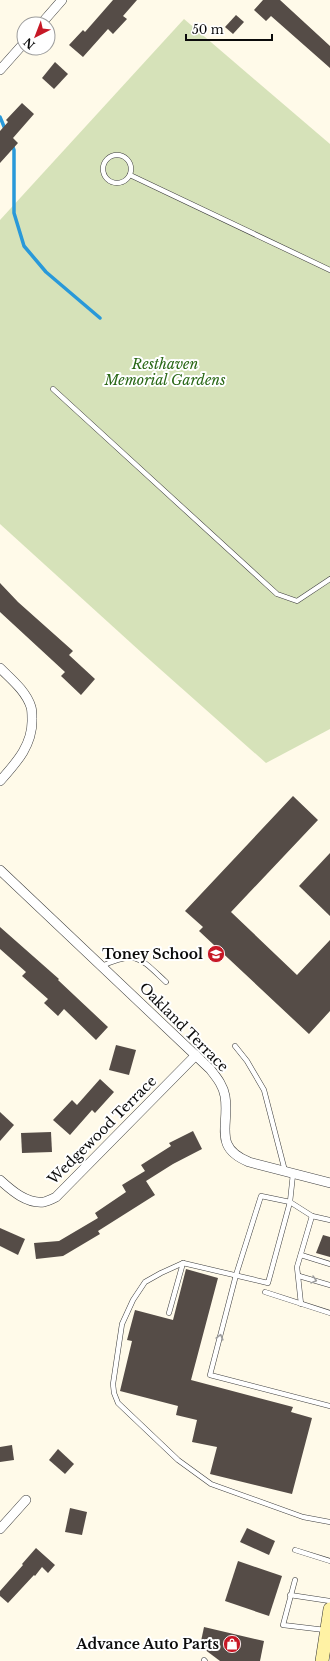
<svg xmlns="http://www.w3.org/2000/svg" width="330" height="1661" viewBox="0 0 330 1661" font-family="'Libre Baskerville',serif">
	<rect width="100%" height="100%" fill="#fffae9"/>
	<path fill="#d6e2b9" d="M184 19 330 144V729L266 763 142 653 0 524V220Z"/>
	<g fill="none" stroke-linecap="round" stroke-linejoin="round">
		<g stroke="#2999d9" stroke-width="3.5">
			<path d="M0 117 5 129"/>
			<path d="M12 144 14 150V213L24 246 46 272 100 318"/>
		</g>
	</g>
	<g fill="#554c47">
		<path d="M113 0H137L123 16 127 19 113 34 108 29 83 57 69 45 83 30 85 32Z"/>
		<path d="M263 0H280L330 46V68L271 16 266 21 254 10Z"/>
		<path d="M236 15 244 22 233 34 225 27Z"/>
		<path d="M55 62 68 74 54 89 42 78Z"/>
		<path d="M22 103 34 114 13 138 18 143 0 163V131L8 122 6 120Z"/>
		<path d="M0 583 18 602 73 651 69 655 95 679 81 695 61 676 65 672 0 612Z"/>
		<path d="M293 796 318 820 231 912 297 975 330 940V1011L309 1034 199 931 203 927 185 911Z"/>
		<path d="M330 853V916L299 886Z"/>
		<path d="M0 927 59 979 58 980 108 1027 96 1040 64 1009 58 1016 44 1003 48 999 22 976 26 972 0 949Z"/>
		<path d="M116 1045 136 1050 129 1075 109 1070Z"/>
		<path d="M100 1079 114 1092 95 1113 92 1110 70 1135 53 1120 72 1100 77 1105Z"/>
		<path d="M0 1112 14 1125 0 1141Z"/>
		<path d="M193 1131 202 1149 173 1164 146 1181 155 1195 98 1231 100 1234 63 1256 36 1259 34 1243 59 1241 98 1218 95 1213 126 1192 122 1185 145 1171 141 1165 171 1146 169 1143Z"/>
		<path d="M51 1132 52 1152 22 1153 21 1133Z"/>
		<path d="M0 1228 25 1239 18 1255 0 1246Z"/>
		<path d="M323 1235 330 1237V1257L316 1253Z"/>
		<path d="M186 1269 218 1278 191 1380 293 1407 291 1412 312 1418 292 1494 210 1474 217 1447 192 1442 197 1420 176 1415 178 1406 120 1391 132 1341 127 1340 135 1310 173 1320Z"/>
		<path d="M12 1445 14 1460 0 1462V1447Z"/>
		<path d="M58 1449 74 1464 65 1474 49 1460Z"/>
		<path d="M70 1508 87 1512 82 1535 65 1532Z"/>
		<path d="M247 1528 275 1541 269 1555 240 1542Z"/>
		<path d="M36 1548 55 1565 48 1573 42 1567 35 1576 34 1575 8 1603 0 1596V1591L23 1565 22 1564Z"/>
		<path d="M238 1561 282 1576 269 1616 225 1601Z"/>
		<path d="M204 1627 264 1641 260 1661H220L200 1646Z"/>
	</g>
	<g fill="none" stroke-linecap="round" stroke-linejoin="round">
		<defs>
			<g id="service">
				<circle cx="117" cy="169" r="14"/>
				<path d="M130 175 330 270"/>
				<path d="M53 389 277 594 297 601 330 579"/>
				<path d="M102 966C137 950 140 958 166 982"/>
				<path d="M235 1046 247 1061 264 1090 285 1171"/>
				<path d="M293 1174 290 1202 268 1283 183 1263 161 1273 145 1282 133 1300 122 1324 113 1384 114 1393 118 1403 178 1460 211 1484 303 1517 330 1522"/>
				<path d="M330 1220 312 1216 290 1202 261 1196 236 1275 210 1375 330 1406"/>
				<path d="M301 1255 330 1264"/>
				<path d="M299 1276 330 1285"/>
				<path d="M265 1292 330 1313"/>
				<path d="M301 1304 297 1267 312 1216"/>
				<path d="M169 1313 183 1263"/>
				<path d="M295 1550 330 1561"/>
				<path d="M295 1580 283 1625 325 1630"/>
				<path d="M290 1595 330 1601"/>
				<path d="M204 1660 205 1661"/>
			</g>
			<g id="minor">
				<path d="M41 24 62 0"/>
				<path d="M0 70 24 43"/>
				<path d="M0 668C11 679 26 691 31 707 32 710 32 715 32 719 33 745 16 763 0 781"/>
				<path d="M0 870 210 1069C217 1078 223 1085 225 1096 230 1125 212 1147 249 1162L330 1183"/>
				<path d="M0 1180C12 1191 27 1204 44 1202 48 1201 52 1199 56 1197L196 1055"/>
				<path d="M0 1529 26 1500"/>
			</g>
			<path id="secondary" d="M322 1661 330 1609"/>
		</defs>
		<use href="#service" stroke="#3e3e3e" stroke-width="5.5"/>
		<use href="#minor" stroke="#3e3e3e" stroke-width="10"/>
		<use href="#secondary" stroke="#2d2d2d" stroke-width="14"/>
		<use href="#service" stroke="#fff" stroke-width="4.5"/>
		<use href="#minor" stroke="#fff" stroke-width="9"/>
		<use href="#secondary" stroke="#fff2a4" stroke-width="13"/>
	</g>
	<defs><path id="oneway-chevron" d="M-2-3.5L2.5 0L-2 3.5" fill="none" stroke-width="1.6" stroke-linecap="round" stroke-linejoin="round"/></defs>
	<g stroke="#9d9d9d">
		<use href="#oneway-chevron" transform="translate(314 1280) rotate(15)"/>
		<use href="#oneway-chevron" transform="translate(220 1337) rotate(-75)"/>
	</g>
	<defs>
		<symbol id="school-disc" viewBox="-11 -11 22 22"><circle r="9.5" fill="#c71826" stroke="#fff"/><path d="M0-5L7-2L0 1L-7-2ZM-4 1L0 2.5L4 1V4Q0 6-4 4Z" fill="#fff"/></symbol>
		<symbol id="shop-disc" viewBox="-11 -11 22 22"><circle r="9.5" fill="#c71826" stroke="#fff"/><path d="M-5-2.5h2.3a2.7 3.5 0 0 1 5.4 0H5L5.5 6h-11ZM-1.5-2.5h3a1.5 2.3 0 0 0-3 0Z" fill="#fff"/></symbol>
	</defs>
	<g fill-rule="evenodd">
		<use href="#school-disc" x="206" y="944" width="20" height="20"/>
		<use href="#shop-disc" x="222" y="1634" width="20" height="20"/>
	</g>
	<g text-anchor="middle" stroke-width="4" stroke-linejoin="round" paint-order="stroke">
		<g font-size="14" font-style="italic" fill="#2a6817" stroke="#fff">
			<text x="165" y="369">Resthaven<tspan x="165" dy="16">Memorial Gardens</tspan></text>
		</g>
		<g font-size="14" font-weight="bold" fill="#0b0b0b" stroke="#fff" text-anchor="end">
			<text x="203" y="959">Toney School</text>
			<text x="219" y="1649">Advance Auto Parts</text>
		</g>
		<g font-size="14" fill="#0b0b0b" stroke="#fff">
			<text transform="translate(184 1027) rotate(45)" y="5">Oakland Terrace</text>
			<text transform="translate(102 1130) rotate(-45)" y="5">Wedgewood Terrace</text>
		</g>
	</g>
	<g transform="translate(36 36) rotate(222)"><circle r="19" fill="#ffffff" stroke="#9d9d9d"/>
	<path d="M0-3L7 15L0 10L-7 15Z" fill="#c71826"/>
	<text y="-6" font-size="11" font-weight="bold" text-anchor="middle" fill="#0b0b0b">N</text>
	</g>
	<path d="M186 34v6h86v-6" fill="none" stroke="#0b0b0b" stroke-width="2"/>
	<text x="192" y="34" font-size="12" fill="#0b0b0b" stroke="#ffffff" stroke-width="3" paint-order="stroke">50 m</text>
</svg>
